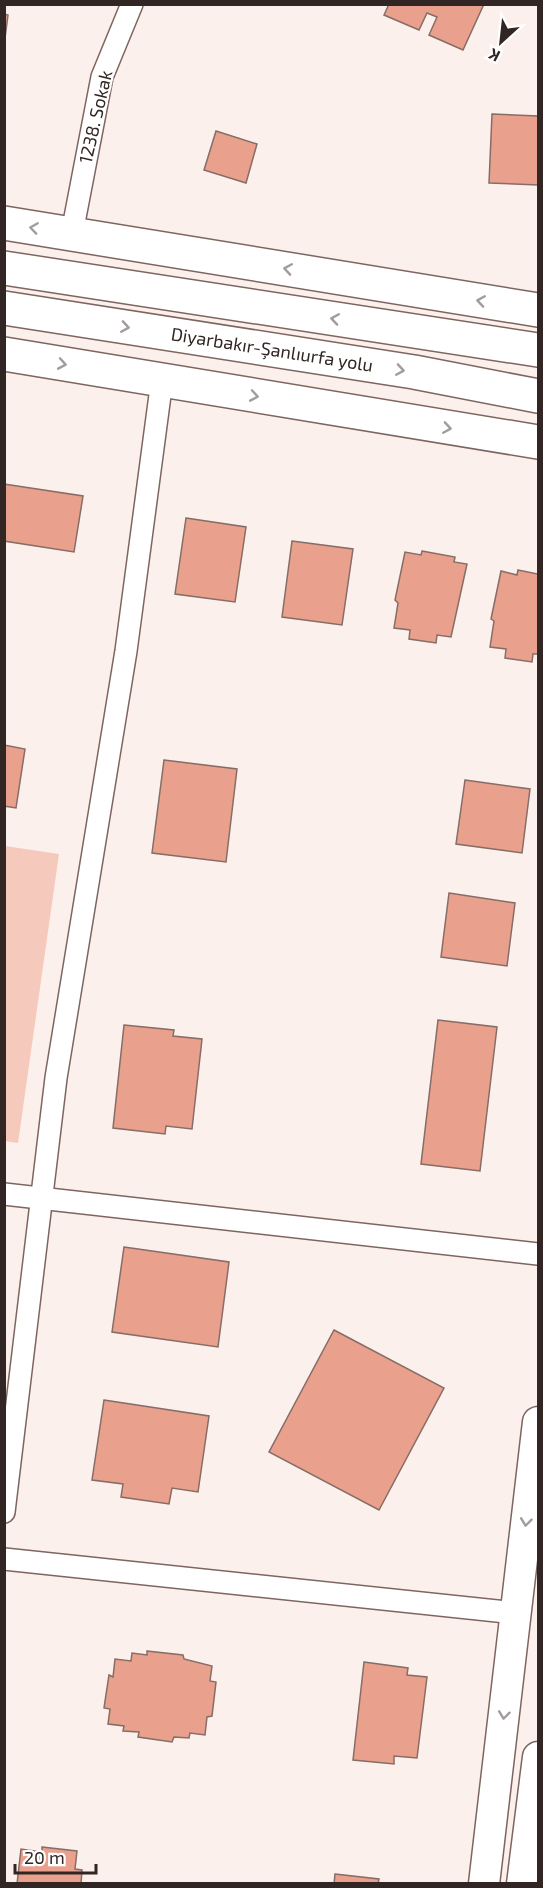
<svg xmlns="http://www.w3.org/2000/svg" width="543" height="1888" viewBox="0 0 543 1888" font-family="'Exo 2',sans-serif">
	<rect width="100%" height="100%" fill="#fcf0ed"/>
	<path fill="#f6c9bd" d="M5 846 59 854 18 1143 4 1141Z"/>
	<g fill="#e9a08c" stroke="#866d66" stroke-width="1.5">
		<path d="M389 4H484L463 50 429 35 437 17 427 13 419 30 384 15Z"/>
		<path d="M4 14 8 15 4 46Z"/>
		<path d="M492 114 538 116V185L489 183Z"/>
		<path d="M216 131 257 144 246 183 204 170Z"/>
		<path d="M4 484 83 496 74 552 4 541Z"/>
		<path d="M186 518 246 527 235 602 175 594Z"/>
		<path d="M292 541 353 549 342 625 282 617Z"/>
		<path d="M422 551 455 557 454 562 467 564 451 637 437 635 436 643 409 639 410 630 394 628 398 603 395 600 405 552 421 555Z"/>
		<path d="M518 570 538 574V654H533L532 662 505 658 506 649 490 647 494 621 491 619 501 571 517 575Z"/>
		<path d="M4 745 25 749 16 808 4 806Z"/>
		<path d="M164 760 237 769 226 862 152 853Z"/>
		<path d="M465 780 530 789 522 853 456 844Z"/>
		<path d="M449 893 515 903 507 966 441 957Z"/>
		<path d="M438 1020 497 1027 480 1171 421 1164Z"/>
		<path d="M124 1025 174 1030 173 1036 202 1039 192 1129 166 1126 165 1134 113 1128Z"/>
		<path d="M124 1247 229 1262 218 1347 112 1332Z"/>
		<path d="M334 1330 444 1388 379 1510 269 1452Z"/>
		<path d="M104 1400 209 1416 198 1492 172 1488 169 1504 121 1497 123 1484 92 1480Z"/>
		<path d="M147 1651 183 1655 184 1659 212 1666 210 1681 216 1682 212 1716 207 1717 205 1735 190 1733 189 1738 174 1737 172 1742 138 1737 139 1732 123 1731 124 1726 108 1724 110 1709 104 1708 109 1675 113 1677 115 1659 131 1661 132 1653 147 1655Z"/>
		<path d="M364 1662 408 1668 407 1675 427 1677 417 1758 394 1756V1764L353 1760Z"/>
		<path d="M42 1847 77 1851 75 1869 82 1870 81 1884H17L21 1849 42 1852Z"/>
		<path d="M335 1874 379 1879 378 1884H334Z"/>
	</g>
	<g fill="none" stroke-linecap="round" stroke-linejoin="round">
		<defs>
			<g id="street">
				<path d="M72 233 102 77 132 4"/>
				<path d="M4 1194 538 1254"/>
				<path d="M4 1512 56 1078 126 651 162 380"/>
				<path d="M4 1559 516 1613"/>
			</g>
			<g id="secondary">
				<path d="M484 1884 538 1422"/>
				<path d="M522 1884 538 1757"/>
			</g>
			<g id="highway">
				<path d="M4 223 538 310"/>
				<path d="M4 268 538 350"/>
				<path d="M4 308 414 372 538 396"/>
				<path d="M4 354 538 442"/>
			</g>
		</defs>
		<use href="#street" stroke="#7e655f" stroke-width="24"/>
		<use href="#secondary" stroke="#7e655f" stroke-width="33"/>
		<use href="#highway" stroke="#7e655f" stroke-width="36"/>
		<use href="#street" stroke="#fff" stroke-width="21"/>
		<use href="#secondary" stroke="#fff" stroke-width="30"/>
		<use href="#highway" stroke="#fff" stroke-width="33"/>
	</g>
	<defs><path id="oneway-chevron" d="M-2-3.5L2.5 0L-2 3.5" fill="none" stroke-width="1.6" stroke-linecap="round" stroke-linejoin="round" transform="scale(1.5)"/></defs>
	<g stroke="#a29d9c">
		<use href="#oneway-chevron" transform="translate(34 228) rotate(-172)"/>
		<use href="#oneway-chevron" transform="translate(288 269) rotate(-171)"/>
		<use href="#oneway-chevron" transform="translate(481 301) rotate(-171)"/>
		<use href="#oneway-chevron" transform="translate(335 319) rotate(-171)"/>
		<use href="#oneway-chevron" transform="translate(125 327) rotate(9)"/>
		<use href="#oneway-chevron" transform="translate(62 364) rotate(10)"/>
		<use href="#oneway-chevron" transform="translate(400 370) rotate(9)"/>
		<use href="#oneway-chevron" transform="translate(254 396) rotate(10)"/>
		<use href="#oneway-chevron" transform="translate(447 428) rotate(9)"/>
		<use href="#oneway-chevron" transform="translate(526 1522) rotate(97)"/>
		<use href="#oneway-chevron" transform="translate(504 1715) rotate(97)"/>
	</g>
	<g text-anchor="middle" stroke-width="4.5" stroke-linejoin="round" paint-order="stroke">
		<g font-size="18" fill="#312623" stroke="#fff">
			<text transform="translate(96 117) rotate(-77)" y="6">1238. Sokak</text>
			<text transform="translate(272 350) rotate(9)" y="6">Diyarbakır-Şanlıurfa yolu</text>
		</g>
	</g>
	<rect width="543" height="1888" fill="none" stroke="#312623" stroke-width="12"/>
	<g transform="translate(501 42) rotate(207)" stroke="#ffffff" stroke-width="4.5" paint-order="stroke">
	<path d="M0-4.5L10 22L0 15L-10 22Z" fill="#312623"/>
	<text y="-9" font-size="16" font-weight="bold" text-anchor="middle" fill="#312623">K</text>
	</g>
	<path d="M15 1864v9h81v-9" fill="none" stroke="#312623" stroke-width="3"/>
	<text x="24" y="1864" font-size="18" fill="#312623" stroke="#ffffff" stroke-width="4.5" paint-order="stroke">20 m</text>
</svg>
